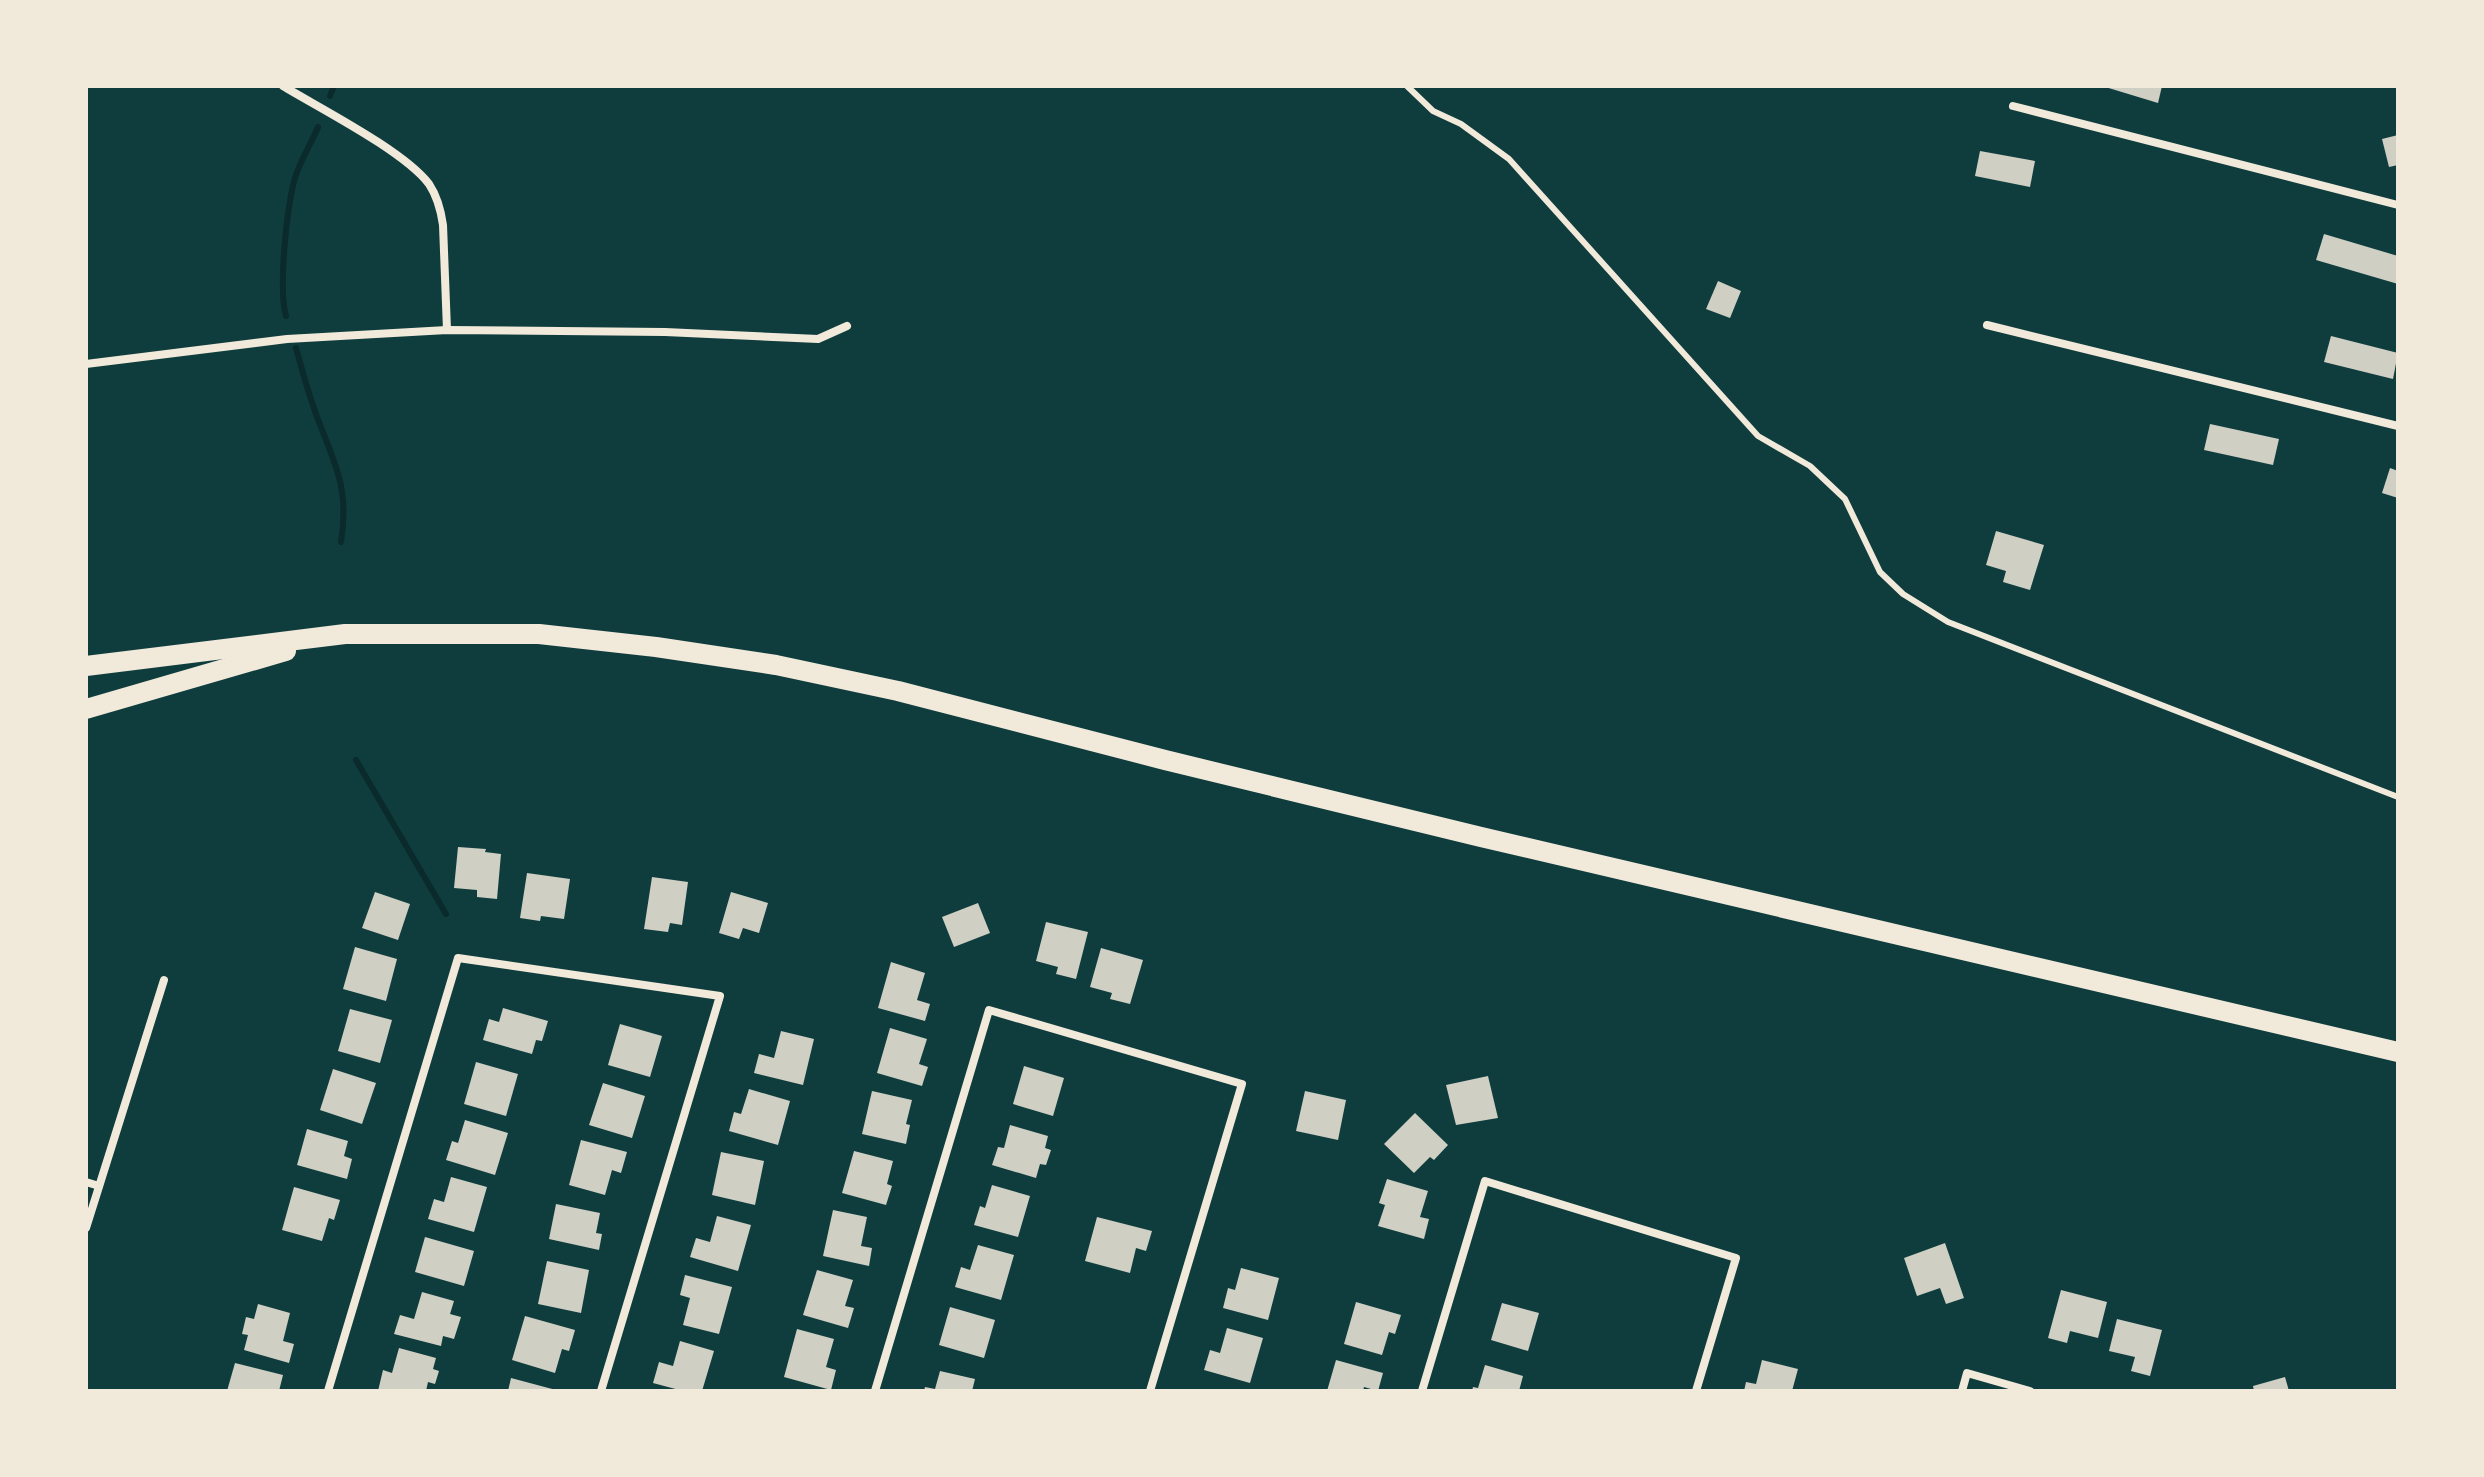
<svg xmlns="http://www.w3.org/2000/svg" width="2484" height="1477" viewBox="0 0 2484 1477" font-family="Ubuntu,sans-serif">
	<rect width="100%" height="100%" fill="#0f3d3e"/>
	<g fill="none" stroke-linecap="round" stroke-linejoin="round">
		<g stroke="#0a2a2b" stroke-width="6">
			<path d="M330 96 334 86"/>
			<path d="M286 316C278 289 287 206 295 178 300 161 311 144 318 127"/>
			<path d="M296 348C302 370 308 392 316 414 334 463 350 487 341 542"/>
			<path d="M356 760 446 914"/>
		</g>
	</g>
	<g fill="#cfcfc3">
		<path d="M2102 86H2162L2158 103Z"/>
		<path d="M2398 135V165L2389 167 2382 139Z"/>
		<path d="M1980 151 2035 161 2030 187 1975 176Z"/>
		<path d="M2324 234 2398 256V284L2316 260Z"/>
		<path d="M1718 281 1741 291 1730 318 1706 309Z"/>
		<path d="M2331 336 2398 353 2393 379 2324 362Z"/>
		<path d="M2210 424 2279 439 2273 465 2204 450Z"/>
		<path d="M2390 468 2398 471V498L2382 493Z"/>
		<path d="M1996 531 2044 545 2030 590 2003 582 2006 571 1986 565Z"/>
		<path d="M458 847 486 849 485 852 501 854 497 899 477 897V890L454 888Z"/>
		<path d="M527 873 570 879 564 919 541 916 540 921 520 918Z"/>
		<path d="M652 877 688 882 682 925 670 923 668 932 644 929Z"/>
		<path d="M375 892 410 904 398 940 362 928Z"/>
		<path d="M731 892 768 903 759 933 743 928 739 939 719 933Z"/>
		<path d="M978 903 990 933 954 947 942 917Z"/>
		<path d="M1046 922 1088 932 1076 979 1056 974 1058 967 1036 961Z"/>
		<path d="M355 947 397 959 386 1001 343 989Z"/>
		<path d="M1101 948 1143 960 1130 1004 1110 999 1112 993 1090 987Z"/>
		<path d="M891 962 925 973 917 1000 930 1004 925 1021 878 1008Z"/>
		<path d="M503 1008 548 1021 542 1041 536 1040 532 1054 483 1040 489 1019 499 1022Z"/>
		<path d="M350 1009 392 1020 380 1063 338 1051Z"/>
		<path d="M620 1024 662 1036 650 1077 608 1065Z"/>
		<path d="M890 1028 927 1039 919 1064 928 1067 922 1086 877 1073Z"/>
		<path d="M781 1031 814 1039 803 1085 754 1073 759 1054 774 1058Z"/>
		<path d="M476 1062 518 1074 506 1116 464 1104Z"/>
		<path d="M1024 1066 1064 1078 1053 1116 1013 1104Z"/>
		<path d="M333 1069 376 1083 362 1124 320 1110Z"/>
		<path d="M1488 1076 1498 1118 1456 1125 1446 1085Z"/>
		<path d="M603 1083 645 1096 632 1138 589 1125Z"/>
		<path d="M749 1089 790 1101 778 1145 729 1131 734 1112 741 1114Z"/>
		<path d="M872 1091 912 1100 906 1124 910 1125 906 1144 862 1134Z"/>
		<path d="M1305 1091 1346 1100 1338 1140 1296 1131Z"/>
		<path d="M1415 1113 1448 1145 1434 1160 1430 1157 1414 1173 1384 1144Z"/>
		<path d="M465 1120 508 1133 495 1175 446 1160 452 1141 458 1143Z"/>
		<path d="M1010 1125 1048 1136 1045 1148 1051 1150 1046 1165 1040 1164 1036 1178 992 1165 998 1147 1004 1148Z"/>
		<path d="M307 1129 348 1141 344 1156 352 1159 347 1179 297 1165Z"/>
		<path d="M581 1140 627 1152 621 1173 612 1170 605 1195 569 1185Z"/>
		<path d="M854 1151 893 1161 887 1184 892 1186 886 1205 842 1193Z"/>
		<path d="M721 1152 764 1161 755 1205 712 1195Z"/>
		<path d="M451 1177 487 1187 474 1232 428 1219 434 1199 444 1202Z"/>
		<path d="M1387 1179 1428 1191 1420 1217 1429 1219 1424 1239 1378 1226 1385 1205 1379 1203Z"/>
		<path d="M992 1185 1030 1196 1018 1237 974 1225 980 1206 985 1208Z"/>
		<path d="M294 1187 340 1200 334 1220 329 1218 322 1241 282 1230Z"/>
		<path d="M556 1204 600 1213 596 1233 602 1234 599 1250 549 1239Z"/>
		<path d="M833 1210 867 1217 861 1246 872 1248 869 1266 823 1256Z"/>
		<path d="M717 1216 751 1225 738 1271 690 1257 696 1238 710 1242Z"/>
		<path d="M1097 1217 1152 1231 1146 1251 1136 1248 1130 1273 1085 1261Z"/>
		<path d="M425 1237 474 1251 464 1286 415 1272Z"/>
		<path d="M1945 1243 1964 1298 1946 1304 1940 1288 1917 1296 1904 1258Z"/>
		<path d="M978 1245 1014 1255 1001 1300 955 1287 961 1267 970 1270Z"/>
		<path d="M547 1261 589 1270 581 1313 538 1304Z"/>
		<path d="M1241 1268 1279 1278 1268 1320 1223 1308 1228 1288 1235 1290Z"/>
		<path d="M817 1270 853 1280 845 1306 854 1308 848 1328 803 1315Z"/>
		<path d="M685 1275 732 1287 719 1334 683 1325 690 1298 680 1295Z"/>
		<path d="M2061 1290 2107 1302 2098 1338 2070 1331 2067 1343 2048 1338Z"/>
		<path d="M422 1292 454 1301 450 1314 461 1317 454 1339 443 1336 441 1346 394 1334 400 1315 414 1319Z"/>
		<path d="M1356 1302 1401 1315 1395 1334 1389 1332 1382 1355 1344 1344Z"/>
		<path d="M1502 1303 1539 1313 1528 1351 1491 1340Z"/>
		<path d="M258 1304 290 1313 283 1341 294 1344 289 1363 244 1350 248 1335 242 1334 246 1317 254 1319Z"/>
		<path d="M950 1307 995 1320 984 1358 939 1345Z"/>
		<path d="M525 1316 575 1330 569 1351 562 1349 555 1373 512 1360Z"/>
		<path d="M2117 1319 2162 1330 2150 1376 2131 1371 2135 1357 2109 1351Z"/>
		<path d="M1227 1328 1263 1338 1250 1383 1204 1370 1210 1350 1220 1353Z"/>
		<path d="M797 1329 834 1339 826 1367 836 1370 831 1390 784 1377Z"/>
		<path d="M680 1341 714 1351 702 1391H683L653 1383 659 1362 673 1366Z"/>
		<path d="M399 1348 436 1358 433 1369 439 1371 435 1384 428 1382 426 1391H378L383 1370 392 1373Z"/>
		<path d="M1336 1360 1383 1373 1378 1391 1364 1387 1363 1391H1327Z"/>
		<path d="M1762 1360 1798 1369 1792 1391H1744L1746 1382 1756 1384Z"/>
		<path d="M235 1363 283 1375 279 1391H227Z"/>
		<path d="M1485 1365 1523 1376 1519 1391H1472L1473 1387 1478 1388Z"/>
		<path d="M940 1371 975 1379 972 1391H924L925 1387 935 1389Z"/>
		<path d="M2285 1377 2289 1391H2254L2253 1386Z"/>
		<path d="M511 1378 556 1390V1391H508Z"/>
	</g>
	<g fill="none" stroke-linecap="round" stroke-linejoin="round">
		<path stroke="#f1e9da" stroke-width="6" d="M1407 86 1433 111 1461 124 1509 159 1758 436 1810 466 1845 499 1880 572 1903 594 1948 622 2398 797"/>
		<g stroke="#f1e9da" stroke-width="8">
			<path d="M283 86C321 109 404 151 429 184 437 196 441 211 443 225L447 330"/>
			<path d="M2013 106 2398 205"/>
			<path d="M1987 325 2398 426"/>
			<path d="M86 364 287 339 447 330 665 332 818 339 847 326"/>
			<path d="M86 1182 99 1186"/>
			<path d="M86 1228 164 980"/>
			<path d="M328 1391 458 958 720 996 601 1391"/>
			<path d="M875 1391 989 1010 1242 1084 1150 1391"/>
			<path d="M1422 1391 1485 1181 1736 1258 1696 1391"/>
			<path d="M1962 1391 1967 1373 2030 1391"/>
		</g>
		<g stroke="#f1e9da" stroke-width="20">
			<path d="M86 666 345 634H539L656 647 776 665 898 691 1165 760 1481 837 2398 1052"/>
			<path d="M86 709 286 651"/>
		</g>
	</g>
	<rect width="2484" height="1477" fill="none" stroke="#f1e9da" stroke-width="176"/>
</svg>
